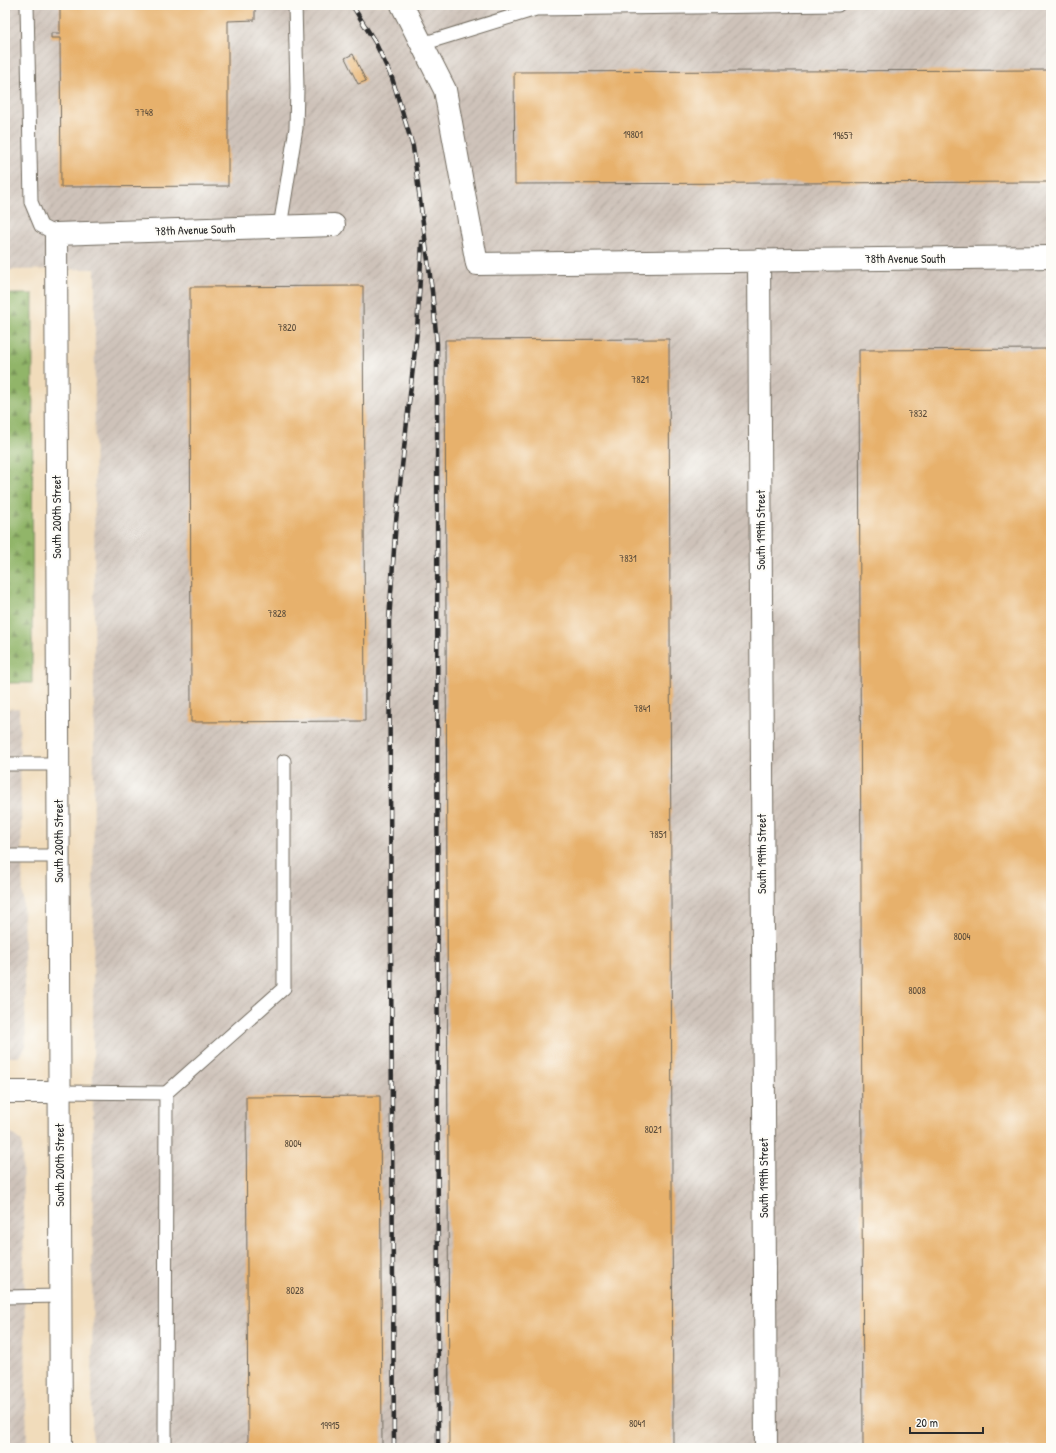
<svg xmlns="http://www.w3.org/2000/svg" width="1056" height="1453" viewBox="0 0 1056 1453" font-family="'Patrick Hand',sans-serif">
	<defs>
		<pattern id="industrial-furrows" width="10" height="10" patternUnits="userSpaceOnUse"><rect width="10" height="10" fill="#cec2b9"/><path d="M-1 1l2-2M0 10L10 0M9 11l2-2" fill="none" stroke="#b1a79f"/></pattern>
		<pattern id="forest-firs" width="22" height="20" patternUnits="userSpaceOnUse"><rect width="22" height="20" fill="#91b569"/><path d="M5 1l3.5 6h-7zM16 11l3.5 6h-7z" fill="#779357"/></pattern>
	</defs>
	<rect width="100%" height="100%" fill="#fdfcf7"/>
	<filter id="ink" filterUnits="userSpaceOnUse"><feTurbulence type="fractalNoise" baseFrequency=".025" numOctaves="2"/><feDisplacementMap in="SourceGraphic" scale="8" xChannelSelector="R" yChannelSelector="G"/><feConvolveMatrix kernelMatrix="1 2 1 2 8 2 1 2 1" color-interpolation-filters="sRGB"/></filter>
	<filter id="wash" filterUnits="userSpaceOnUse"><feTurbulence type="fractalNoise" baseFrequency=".012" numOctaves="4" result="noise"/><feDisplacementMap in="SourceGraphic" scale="16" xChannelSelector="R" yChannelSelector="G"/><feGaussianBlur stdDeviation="0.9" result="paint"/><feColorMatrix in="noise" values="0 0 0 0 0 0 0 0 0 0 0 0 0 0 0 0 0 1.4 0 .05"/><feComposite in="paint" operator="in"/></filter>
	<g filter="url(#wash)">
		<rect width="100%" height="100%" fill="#f1dcbb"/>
		<g fill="url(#industrial-furrows)">
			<path d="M5 5H1051V1448H92L95 269 5 270Z"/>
			<path d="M19 708 26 1046 20 1057H5V709Z"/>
			<path d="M5 1128 22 1142 27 1448H5Z"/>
		</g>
		<path fill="url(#forest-firs)" stroke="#5e704a" d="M5 294H33L32 683H5Z"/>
		<g id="blocks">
			<g fill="#e7b16c">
				<path d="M60 5H255V20L228 21V186L61 187 60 38H51V33H60Z"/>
				<path d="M314 5H324L317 9Z"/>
				<path d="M353 54 366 81 358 84 345 58Z"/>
				<path d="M1051 70V182L515 184 514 72Z"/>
				<rect x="5" y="160" width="4" height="20"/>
				<path d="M363 286 365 721 191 722 190 287Z"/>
				<path d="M669 339 673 1448H449L445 340Z"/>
				<path d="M1051 349V1448H863L859 350Z"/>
				<path d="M380 1096 382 1448H248L246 1097Z"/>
			</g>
		</g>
	</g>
	<g filter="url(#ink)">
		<use href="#blocks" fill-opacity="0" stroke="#70695d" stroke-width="1"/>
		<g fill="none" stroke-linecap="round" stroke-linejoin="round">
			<defs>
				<g id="service">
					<path d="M27 5 31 202 41 226 56 234"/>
					<path d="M422 44 536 9 838 5"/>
					<path d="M280 227 296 128 297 89 295 5"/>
					<path d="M5 764H58"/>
					<path d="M5 856H59"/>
					<path d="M60 1092 166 1093 165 1448"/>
					<path d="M166 1093 284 988V761"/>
					<path d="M5 1297 61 1296"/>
				</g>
				<g id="minor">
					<path d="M402 5 445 90 477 264 1051 257"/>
					<path d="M759 260 766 1448"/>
					<path d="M5 1092H60"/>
					<path d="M61 1448 56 234 334 225"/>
				</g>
			</defs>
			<use href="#service" stroke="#70695d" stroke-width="15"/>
			<use href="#minor" stroke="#70695d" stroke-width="24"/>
			<use href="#service" stroke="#fff" stroke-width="13"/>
			<use href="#minor" stroke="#fff" stroke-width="22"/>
			<defs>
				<g id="rail">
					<path d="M352 5 375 42 392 78 413 147 432 291 437 344 438 1448"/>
					<path d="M394 1448 389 621 396 521 417 331 422 242"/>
				</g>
			</defs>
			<use href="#rail" stroke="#2b2b2b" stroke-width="4.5"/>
			<use href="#rail" stroke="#fdfcf7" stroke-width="3" stroke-dasharray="9" stroke-linecap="butt"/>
		</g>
	</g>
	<g text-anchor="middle" stroke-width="4" stroke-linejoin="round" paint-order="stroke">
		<g font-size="10" fill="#5a4c3b">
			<text x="144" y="116">7748</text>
			<text x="633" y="138">19801</text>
			<text x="843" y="139">19657</text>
			<text x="287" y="331">7820</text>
			<text x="640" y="383">7821</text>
			<text x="918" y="417">7832</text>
			<text x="628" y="562">7831</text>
			<text x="277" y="617">7828</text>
			<text x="642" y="712">7841</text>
			<text x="658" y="838">7851</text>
			<text x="962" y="940">8004</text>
			<text x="917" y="994">8008</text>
			<text x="653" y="1133">8021</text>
			<text x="293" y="1147">8004</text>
			<text x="295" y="1294">8028</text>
			<text x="637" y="1427">8041</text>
			<text x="330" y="1429">19915</text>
		</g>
		<g font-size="12" fill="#2b2b2b" stroke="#fdfcf7">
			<text transform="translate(195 230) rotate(-2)" y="4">78th Avenue South</text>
			<text x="905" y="263">78th Avenue South</text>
			<text transform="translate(57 517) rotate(-90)" y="4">South 200th Street</text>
			<text transform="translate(761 530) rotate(-90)" y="4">South 199th Street</text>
			<text transform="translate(59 841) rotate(-90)" y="4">South 200th Street</text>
			<text transform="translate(762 854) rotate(-90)" y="4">South 199th Street</text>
			<text transform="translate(60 1165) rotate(-90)" y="4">South 200th Street</text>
			<text transform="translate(764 1178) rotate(-90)" y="4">South 199th Street</text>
		</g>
	</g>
	<rect width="1056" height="1453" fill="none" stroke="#fdfcf7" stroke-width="20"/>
	<path d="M910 1427v6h73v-6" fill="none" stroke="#2b2b2b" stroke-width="2"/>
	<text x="916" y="1427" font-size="12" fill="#2b2b2b" stroke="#fdfcf7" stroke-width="3" paint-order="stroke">20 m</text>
</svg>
